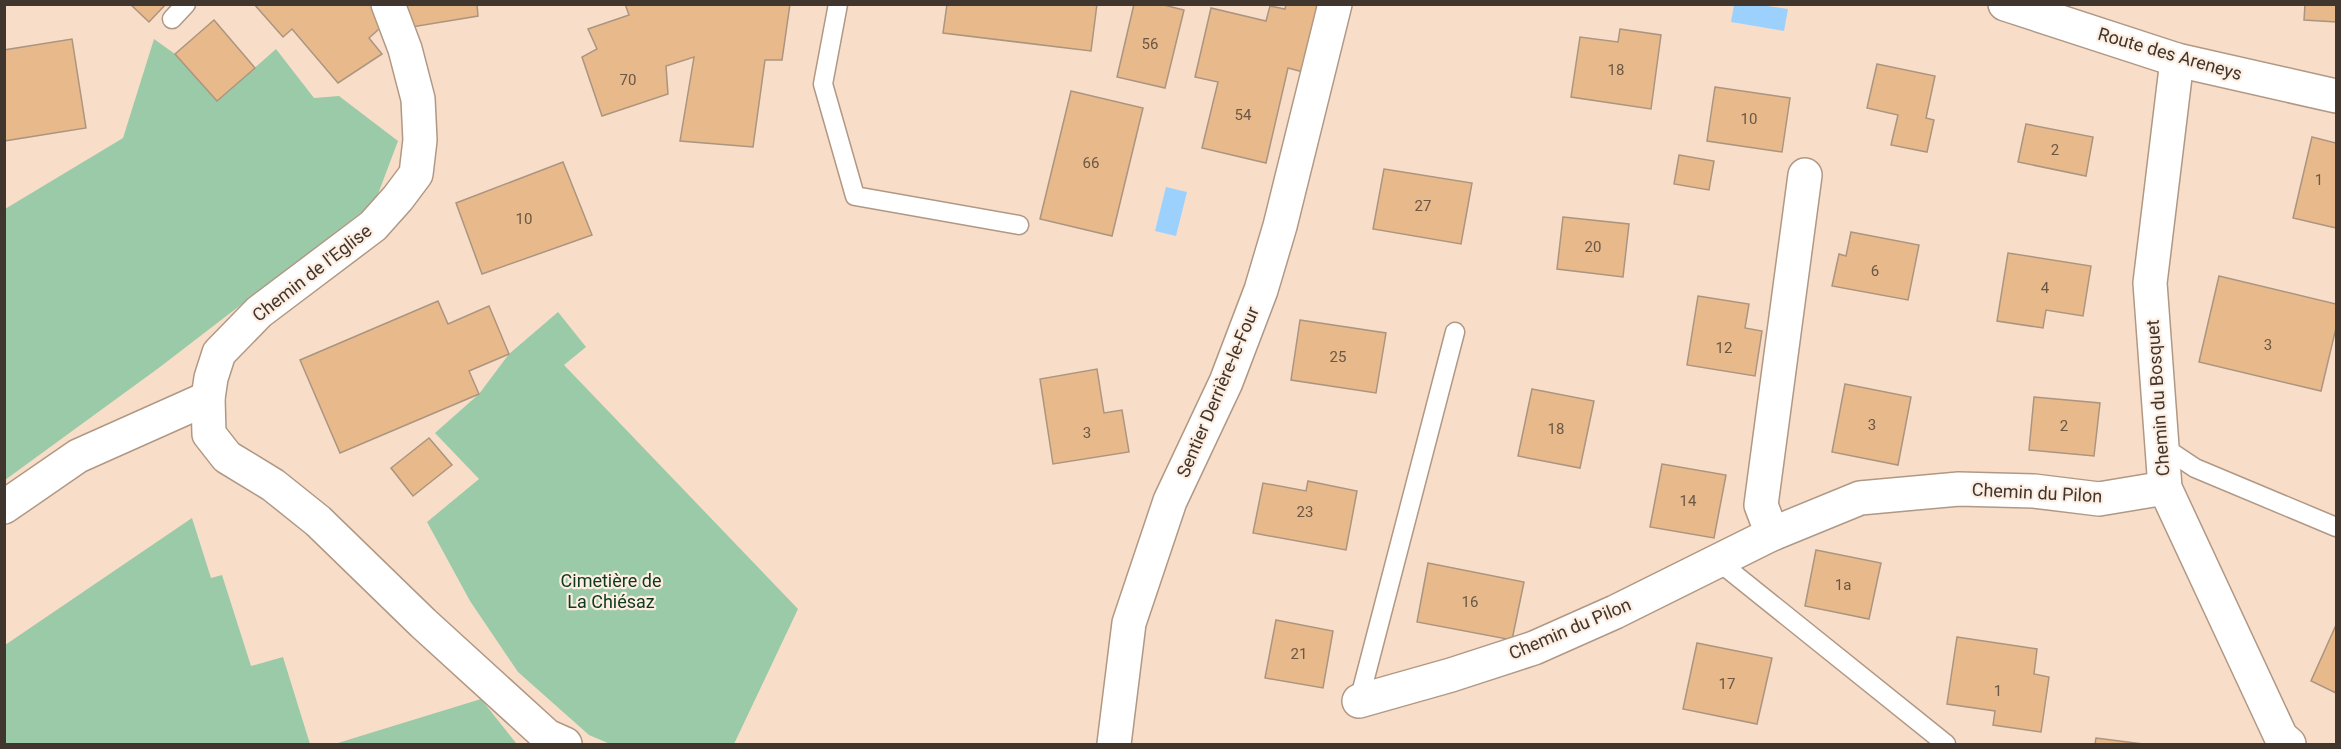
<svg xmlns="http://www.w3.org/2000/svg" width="2341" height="749" viewBox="0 0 2341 749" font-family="Roboto,sans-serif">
	<rect width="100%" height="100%" fill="#f8dec9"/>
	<g fill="#9bcaa8">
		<path d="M154 39 175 54 217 101 276 49 314 98 339 96 398 141 375 202 160 367 5 480V209L123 138Z"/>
		<path d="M558 312 586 347 564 365 798 609 734 744H610L589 735 518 672 470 601 427 522 479 479 435 433 479 394 509 354Z"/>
		<path d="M192 518 211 578 222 575 251 666 283 657 310 744H5V645Z"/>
		<path d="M481 699 516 743 334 744 341 742Z"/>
	</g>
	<g fill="#9cd1fd">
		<path d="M1734 5H1760L1788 9 1784 31 1731 22Z"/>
		<path d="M1166 187 1187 192 1176 236 1155 231Z"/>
	</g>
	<g fill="#e8b98a" stroke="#ab9580" stroke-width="1.5">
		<path d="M130 4H166L149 22Z"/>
		<path d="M254 4H384L389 20 369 38 382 54 338 83 292 29 283 37Z"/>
		<path d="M404 4H477L478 16 412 27Z"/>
		<path d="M625 4H790L782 60H765L753 147 680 141 694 57 666 66 668 94 602 116 582 57 597 49 588 29 629 15Z"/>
		<path d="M947 4H1097L1091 51 943 33Z"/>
		<path d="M1134 4H1160L1184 10 1165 88 1117 77Z"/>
		<path d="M1286 4H1322L1307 73 1288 68 1266 163 1202 148 1218 82 1195 77 1211 8 1266 21 1270 6 1285 9Z"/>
		<path d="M2305 4H2336V22L2304 20Z"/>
		<path d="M214 20 255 68 217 101 175 54Z"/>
		<path d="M1620 29 1661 35 1651 109 1571 97 1580 37 1618 42Z"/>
		<path d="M72 39 86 128 4 141V50Z"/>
		<path d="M1877 64 1935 76 1926 118 1934 120 1927 152 1891 145 1898 115 1867 108Z"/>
		<path d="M1715 87 1790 98 1782 152 1707 141Z"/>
		<path d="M1071 91 1143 108 1112 236 1040 219Z"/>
		<path d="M2026 124 2093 137 2086 176 2018 162Z"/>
		<path d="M2312 137 2336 143V228L2293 218Z"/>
		<path d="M1679 155 1714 161 1709 190 1674 184Z"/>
		<path d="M563 162 592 235 482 274 456 203Z"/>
		<path d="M1384 169 1472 183 1461 244 1373 229Z"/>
		<path d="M1563 217 1629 224 1623 277 1557 269Z"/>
		<path d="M1851 232 1919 245 1908 300 1832 286 1839 254 1846 256Z"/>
		<path d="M2008 253 2091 266 2083 316 2046 310 2043 328 1997 321Z"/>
		<path d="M2219 276 2336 304V328L2321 391 2199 362Z"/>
		<path d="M1698 296 1749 304 1745 328 1762 331 1755 376 1687 365Z"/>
		<path d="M438 301 448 324 489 306 509 354 469 371 479 394 340 453 300 360Z"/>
		<path d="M1300 320 1386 333 1376 393 1291 380Z"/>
		<path d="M1097 369 1104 413 1122 410 1129 452 1053 464 1040 379Z"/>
		<path d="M1845 384 1911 397 1898 465 1832 452Z"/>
		<path d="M1532 389 1594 401 1580 468 1518 456Z"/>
		<path d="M2034 397 2100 403 2094 456 2029 450Z"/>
		<path d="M429 438 452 465 413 496 391 468Z"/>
		<path d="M1662 464 1726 475 1714 538 1650 527Z"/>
		<path d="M1308 481 1357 491 1346 550 1253 533 1263 483 1306 491Z"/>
		<path d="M1816 550 1881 563 1869 619 1805 606Z"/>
		<path d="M1428 563 1524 582 1512 640 1417 622Z"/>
		<path d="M1276 620 1333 631 1323 688 1265 678Z"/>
		<path d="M2336 625V693L2311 681Z"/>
		<path d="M1957 637 2037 649 2034 674 2049 677 2041 732 1993 725 1995 711 1947 704Z"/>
		<path d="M1697 643 1772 658 1757 724 1683 709Z"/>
		<path d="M2096 738 2143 744H2095Z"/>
	</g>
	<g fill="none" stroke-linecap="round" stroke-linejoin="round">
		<defs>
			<g id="lane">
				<path d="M838 4 823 84 855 196 1019 225"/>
				<path d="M172 19 186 4"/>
				<path d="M2162 446 2195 468 2336 527"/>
				<path d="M1718 561 1946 744"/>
				<path d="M1359 701 1455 332"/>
			</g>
			<g id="street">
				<path d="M388 4 405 49 418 99 420 140 416 174 398 198 373 226 259 312 219 353 211 378 208 398 209 434 227 457 273 485 318 521 423 623 547 736 565 744"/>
				<path d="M2005 4 2177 60 2336 96"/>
				<path d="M2177 60 2150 283 2165 488 2281 737 2289 744"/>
				<path d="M4 507 78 456 208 398"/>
				<path d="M1772 534 1761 505 1805 175"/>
				<path d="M1359 701 1451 675 1534 648 1615 612 1772 534 1860 498 1959 489 2034 491 2099 499 2165 488"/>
				<path d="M1114 744 1129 623 1170 501 1226 382 1261 290 1280 226 1335 4"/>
			</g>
		</defs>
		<use href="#lane" stroke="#b09884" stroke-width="21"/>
		<use href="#street" stroke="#b09884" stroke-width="36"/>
		<use href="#lane" stroke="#fff" stroke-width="18"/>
		<use href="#street" stroke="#fff" stroke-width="33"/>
	</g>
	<g text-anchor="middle" stroke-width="4.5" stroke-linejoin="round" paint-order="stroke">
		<g font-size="15" fill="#6a5745">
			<text x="1150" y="49">56</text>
			<text x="1616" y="75">18</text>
			<text x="628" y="85">70</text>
			<text x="1243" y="120">54</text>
			<text x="1749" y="124">10</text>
			<text x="2055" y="155">2</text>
			<text x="1091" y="168">66</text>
			<text x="2319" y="185">1</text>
			<text x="1423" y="211">27</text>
			<text x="524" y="224">10</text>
			<text x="1593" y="252">20</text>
			<text x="1875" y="276">6</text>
			<text x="2045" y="293">4</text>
			<text x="2268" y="350">3</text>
			<text x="1724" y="353">12</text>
			<text x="1338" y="362">25</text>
			<text x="1872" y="430">3</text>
			<text x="2064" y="431">2</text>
			<text x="1556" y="434">18</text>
			<text x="1087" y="438">3</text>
			<text x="1688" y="506">14</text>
			<text x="1305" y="517">23</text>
			<text x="1843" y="590">1a</text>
			<text x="1470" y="607">16</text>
			<text x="1299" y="659">21</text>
			<text x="1727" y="689">17</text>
			<text x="1998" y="696">1</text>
		</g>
		<g font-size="18" fill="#40362e" stroke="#fdeee1">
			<text transform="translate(2170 54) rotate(16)" y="6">Route des Areneys</text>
			<text transform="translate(312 273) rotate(-38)" y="6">Chemin de l'Eglise</text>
			<text transform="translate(1218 392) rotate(-67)" y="6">Sentier Derrière-le-Four</text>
			<text transform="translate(2158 398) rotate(-94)" y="6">Chemin du Bosquet</text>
			<text transform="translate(2037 493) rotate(3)" y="6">Chemin du Pilon</text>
			<text transform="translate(1570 629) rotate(-23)" y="6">Chemin du Pilon</text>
		</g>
		<g font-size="18" fill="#0c391f" stroke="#fdeee1">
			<text x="611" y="587">Cimetière de<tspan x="611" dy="21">La Chiésaz</tspan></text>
		</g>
	</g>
	<rect width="2341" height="749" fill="none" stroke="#40362e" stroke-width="12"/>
</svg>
